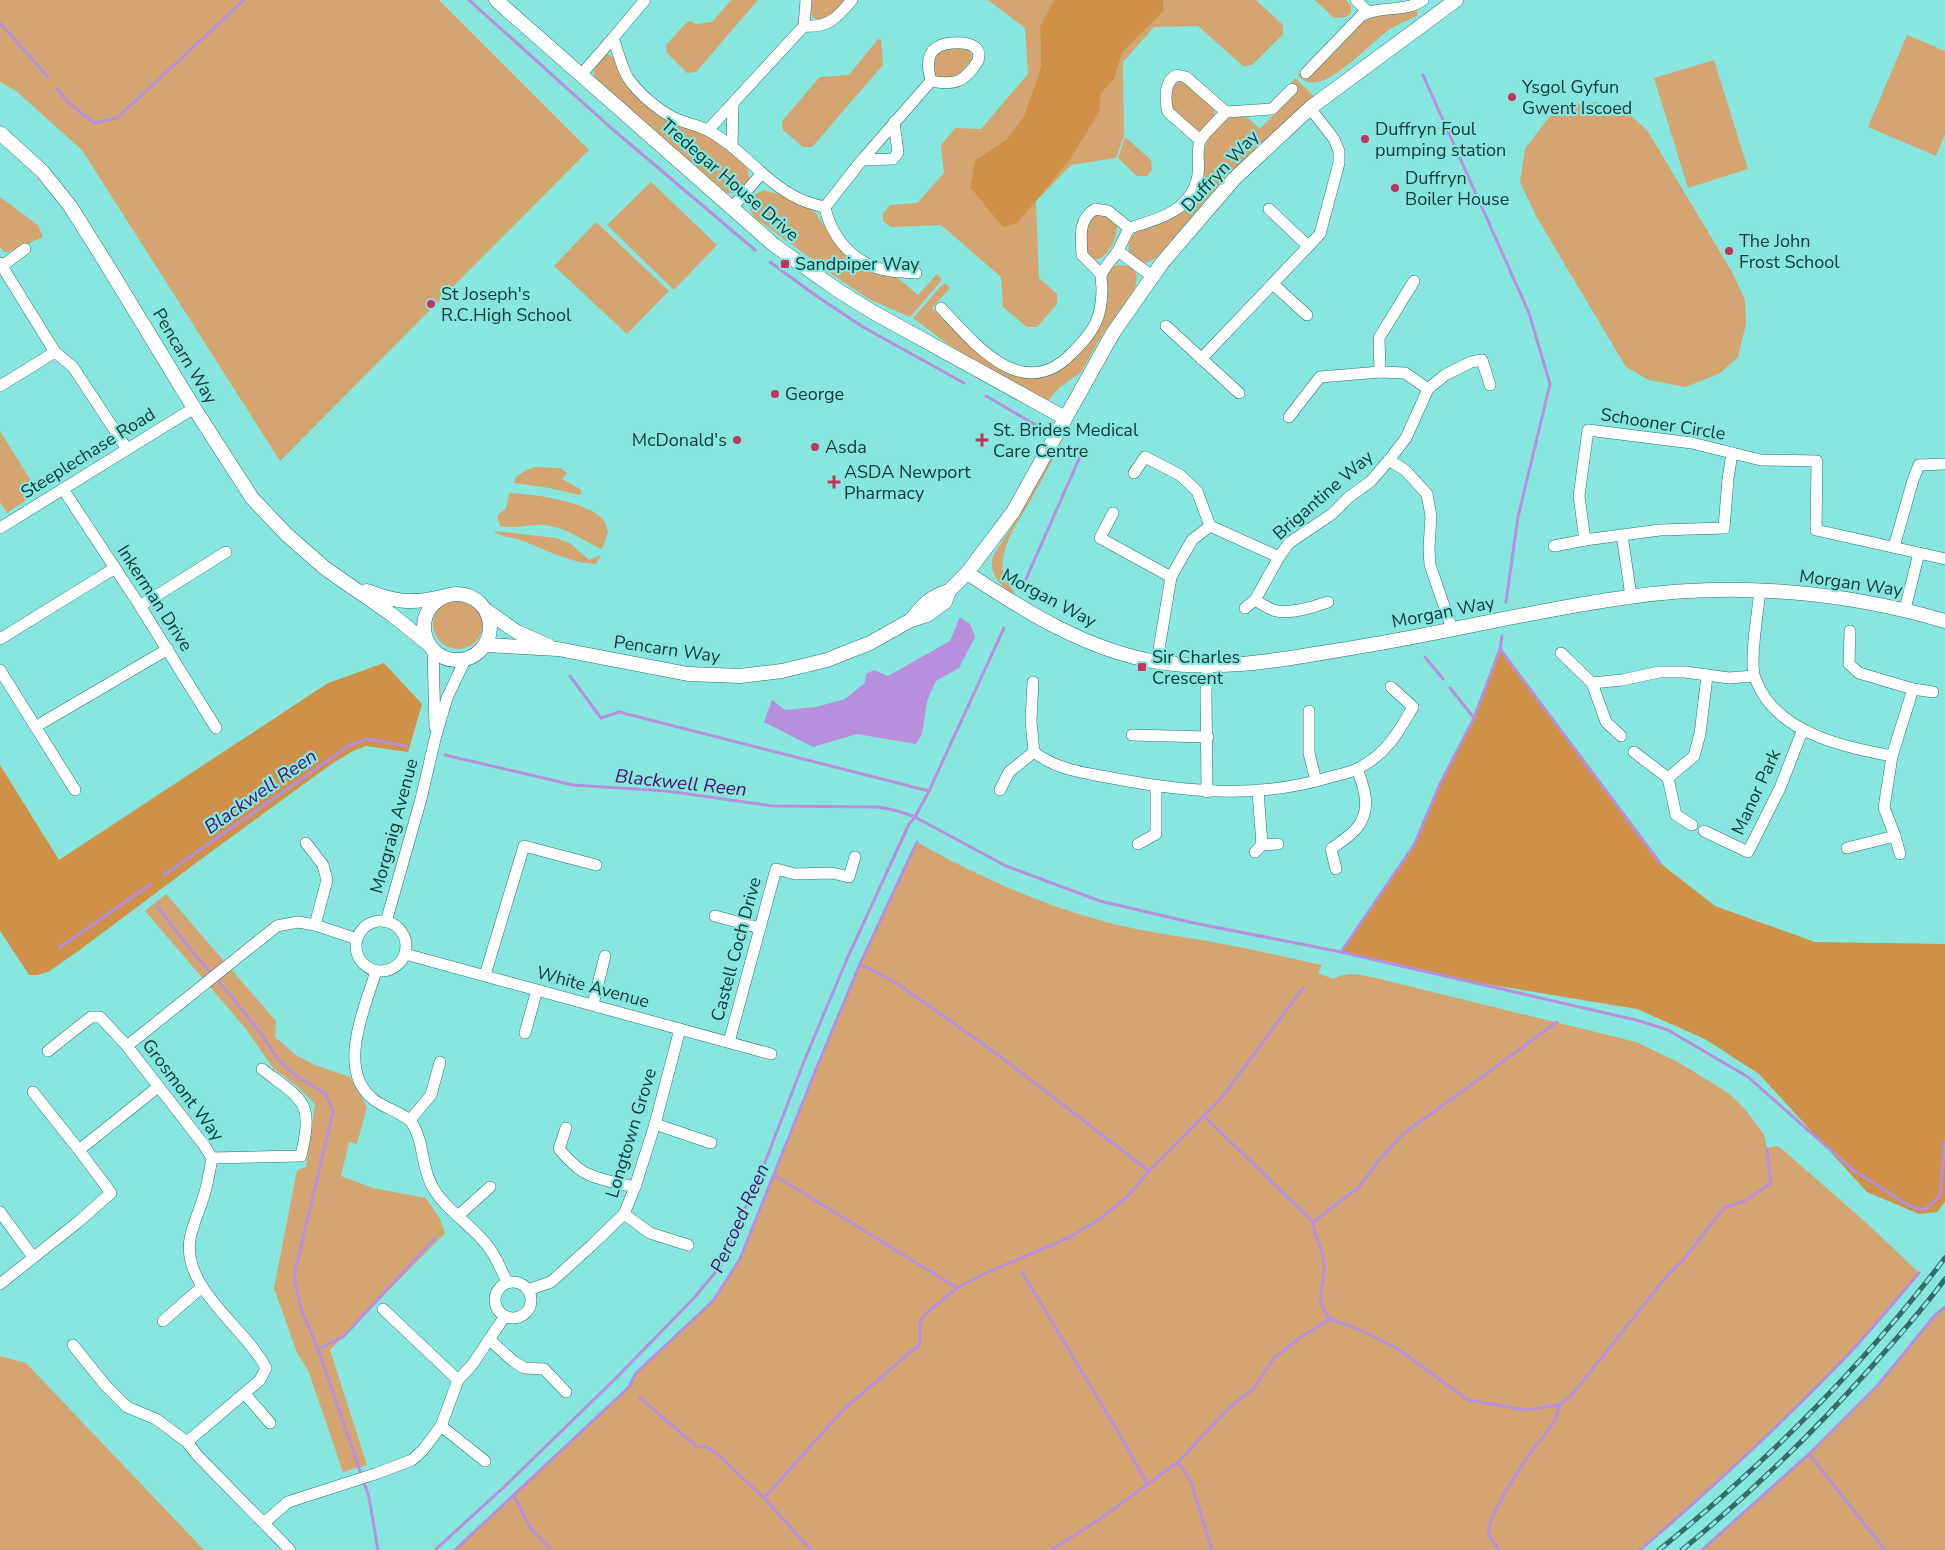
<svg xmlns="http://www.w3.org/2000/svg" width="1945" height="1550" viewBox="0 0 1945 1550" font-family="'Nunito Sans',sans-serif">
	<rect width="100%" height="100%" fill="#87e6dd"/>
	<g fill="#d5a571">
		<path d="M0 0H439L589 150 280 461 82 150 16 91 0 82Z"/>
		<path d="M731 0H758L696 72 687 73 667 53 666 45 687 22 690 21 696 24 712 22Z"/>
		<path d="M811 0H845L826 20C811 21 809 14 811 0Z"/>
		<path d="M988 0H1054L1040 26 1041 67 1024 116 1007 139 975 160 970 187 1098 112 1101 93 1114 80 1122 53 1164 11 1163 0H1256L1283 25V34L1252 65 1243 66 1198 26 1154 27 1123 62 1124 136 1116 158 1071 165 1036 201 1039 278 1057 294V304L1037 327H1027L1003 307 1001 277 941 225 891 227 883 221V213L890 205 917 203 944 173 941 145 955 128 981 129 1028 74 1025 28Z"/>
		<path d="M1315 0H1346L1351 6V13L1346 17 1334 18Z"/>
		<path d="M1418 5 1417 16C1406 21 1395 25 1386 32 1371 44 1336 79 1318 82 1309 84 1304 81 1297 75L1364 19Z"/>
		<path d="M1907 35 1945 51V134L1936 156 1868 127Z"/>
		<path d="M878 39 881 40 883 65 812 147H803L783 130 782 121 820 77 849 75Z"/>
		<path d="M961 47 970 50 972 59 957 77 940 78 934 74 935 55 942 49Z"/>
		<path d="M607 54 616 59 630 88 710 136 742 160 748 168 749 181 740 191 735 193H724L595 80C592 70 597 58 607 54Z"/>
		<path d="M1714 60 1748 169 1688 188 1654 78Z"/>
		<path d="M1295 78 1316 98C1269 133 1226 175 1189 220 1179 231 1159 263 1143 263L1130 255C1124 231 1142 230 1159 224 1171 220 1183 214 1191 204 1207 187 1200 168 1205 149 1208 134 1227 109 1245 117 1251 119 1255 125 1260 129L1297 90 1291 83Z"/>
		<path d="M1179 82H1183L1214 108 1215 118 1204 130 1197 131 1173 110C1171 100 1168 86 1179 82Z"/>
		<path d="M1598 102 1628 113 1647 130 1732 272 1745 300 1746 324 1738 357 1719 374 1685 387 1649 380 1626 367 1537 218 1520 182 1525 149 1548 118 1568 105Z"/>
		<path d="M1125 137 1151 160 1152 170 1147 176H1137L1118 158Z"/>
		<path d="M651 182 717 245 674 290 607 225Z"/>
		<path d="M763 190 777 194 779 192 815 212 832 238 899 279 918 295 937 274 941 278V281L910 317 871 300 836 277 754 217 750 210 752 196Z"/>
		<path d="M0 197 38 225 43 237 9 252H4L0 247Z"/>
		<path d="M1102 213 1116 224C1119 237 1107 260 1093 260L1087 255 1085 228 1094 215Z"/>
		<path d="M596 222 669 291 627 334 554 266Z"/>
		<path d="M1117 265C1136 264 1140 275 1134 290L1102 335 1081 372 1059 388 1048 401 967 358 913 318 942 285 946 284 950 288 932 308C951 326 990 370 1015 375 1021 376 1028 374 1034 374 1053 372 1060 370 1075 357 1088 344 1100 331 1105 313 1109 297 1099 274 1117 265Z"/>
		<path d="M1088 388C1072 421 1056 454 1038 487 1027 509 1009 530 1004 554 1000 570 1004 581 1015 592L1012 595C1000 584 988 574 993 556L1018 517Z"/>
		<path d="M0 431 38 492 7 513 0 502Z"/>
		<path d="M536 467 560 468 567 473 562 479 580 489 582 493 579 495 549 488 514 483 515 478 526 470Z"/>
		<path d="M509 493C534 494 584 501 602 518 605 521 607 528 608 532L602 549C581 540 564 525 540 525 526 525 514 529 500 526L497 516 506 508Z"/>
		<path d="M494 531 556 538 570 543 589 560 601 555 596 564C569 563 545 549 520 540 512 537 500 537 494 531Z"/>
		<circle cx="458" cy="624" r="25"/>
		<path d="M917 842C977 876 1039 904 1106 922 1143 932 1181 936 1218 943 1253 949 1288 958 1322 965L1318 973 1333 979C1347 972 1356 974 1372 977L1636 1042 1678 1062 1730 1094 1745 1109 1764 1135 1767 1148 1778 1146 1782 1149 1870 1226 1919 1273C1894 1302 1869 1333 1842 1361 1778 1427 1710 1490 1640 1550H455L629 1387 636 1373 713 1301 740 1259 817 1067 860 964Z"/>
		<path d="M166 894 276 1021 275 1037 296 1055 315 1065 350 1077 367 1107 357 1144 349 1142 341 1176 373 1188 426 1198 440 1219 445 1233 330 1350 367 1465 343 1472 308 1370 297 1353 274 1288 297 1170 306 1167 315 1104 298 1087 273 1068 246 1029 145 911Z"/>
		<path d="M1945 1307V1550H1702L1809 1454 1878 1385 1936 1314Z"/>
		<path d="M0 1356 26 1363 204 1550H0Z"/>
	</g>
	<g fill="#d09148">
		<path d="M1054 0H1163L1164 11 1122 53 1114 80 1101 93 1099 112 1070 159 1036 201 1017 223 1003 227 970 187 975 160 1007 139 1024 116 1041 67 1040 26Z"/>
		<path d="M1500 649 1660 863 1715 906 1815 942 1945 944V1202L1937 1212 1919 1214 1867 1192 1759 1074 1705 1039 1637 1009 1480 983 1341 952 1414 845 1440 784 1474 718Z"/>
		<path d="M384 663 422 704 408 752 366 746 353 751 330 765 204 857 77 952 48 972 37 975H29L0 931V765L59 860 328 683Z"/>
	</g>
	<path fill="#b88fdc" d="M960 617 970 624 975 637 959 668 936 681 927 701 922 734 916 744 857 734 813 747 764 722 772 700 785 710 816 707 845 699 865 683 866 674 874 670 888 676 950 641Z"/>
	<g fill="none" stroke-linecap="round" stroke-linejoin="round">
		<g stroke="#b88fdc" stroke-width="3">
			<path d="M469 0 610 127 755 250"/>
			<path d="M0 23 48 77"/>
			<path d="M1423 75 1529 313 1550 384 1518 517 1506 602"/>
			<path d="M56 88 69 103 94 123 117 118 244 0"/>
			<path d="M770 262 815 295 863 327 964 383"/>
			<path d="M986 396 1036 425"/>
			<path d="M1022 588 1083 450 1076 447"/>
			<path d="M1500 649 1660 863"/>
			<path d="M1425 657 1443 679"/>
			<path d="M570 676 601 718 619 712 929 791"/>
			<path d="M1450 688 1474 718"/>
			<path d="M445 755 573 785 667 791 772 806 879 807 898 811 915 817 1006 866 1100 901 1194 923 1341 952 1636 1020 1668 1030 1748 1077 1853 1170 1910 1206 1924 1210 1940 1196 1945 1140"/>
			<path d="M164 875 350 745 368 739 406 746"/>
			<path d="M157 906 190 949 226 990 261 1034 279 1061 296 1076 326 1094 333 1112 294 1276 301 1309 318 1349 369 1497 378 1550"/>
			<path d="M59 948 151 884"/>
			<path d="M1341 952 1414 845 1440 784 1474 718 1500 649 1502 636"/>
			<path d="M860 964 898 984 993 1051 1149 1171"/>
			<path d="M1204 1116 1313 1222"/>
			<path d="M774 1175 957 1288"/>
			<path d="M1022 1272 1124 1442 1147 1484"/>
			<path d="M1330 1319C1312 1297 1326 1287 1324 1263 1323 1249 1314 1238 1313 1222L1359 1187 1380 1159 1404 1133 1456 1096 1557 1022"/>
			<path d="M318 1349 343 1337 435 1238"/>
			<path d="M639 1397 696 1446 705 1447 715 1452 764 1498 811 1550"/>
			<path d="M1809 1454 1885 1550"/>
			<path d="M1178 1462 1191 1482 1212 1550"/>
			<path d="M514 1496 531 1529 551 1550"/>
			<path d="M764 1498 845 1408 920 1344V1321L928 1312 957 1288 986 1273 1070 1237 1101 1218 1128 1196 1149 1171 1223 1096 1303 988"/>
			<path d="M435 1550 504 1487 616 1378 694 1298 719 1268 762 1170 805 1059 847 959 909 824 915 817 929 791 1004 628"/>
			<path d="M455 1550 629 1387 636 1373 713 1301 740 1259 817 1067 860 964 917 842"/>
			<path d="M1051 1550 1100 1519 1178 1462 1229 1408 1254 1388 1274 1358 1301 1337 1330 1319 1355 1328 1395 1347 1468 1400 1525 1410 1559 1405 1571 1396 1667 1276 1685 1258 1723 1209 1746 1200 1771 1183 1767 1149"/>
			<path d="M1499 1550C1496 1545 1491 1539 1489 1534 1485 1519 1524 1462 1534 1448 1544 1435 1558 1422 1559 1405"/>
			<path d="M1640 1550C1710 1490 1778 1427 1842 1361 1869 1333 1894 1302 1919 1273"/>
			<path d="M1702 1550 1809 1454 1878 1385 1936 1314 1945 1307"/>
		</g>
		<defs>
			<g id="minor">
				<path d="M645 0 613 38C618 51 621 66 628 78 639 94 657 109 674 118 685 123 697 125 707 130 727 140 745 158 762 173"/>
				<path d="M1356 0 1368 12"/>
				<path d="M804 26C828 28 837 18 852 0"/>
				<path d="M1306 73 1361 16C1379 5 1405 13 1423 0"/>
				<path d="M581 75 613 38"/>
				<path d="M708 130 804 26 806 0"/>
				<path d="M1200 140 1168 112C1165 101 1164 80 1177 75L1186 77 1226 112"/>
				<path d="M732 147 733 103"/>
				<path d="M862 160 893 159 898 153 894 122"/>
				<path d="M825 207 862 160 931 81C925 60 928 45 952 43 965 42 983 44 978 61 965 82 954 86 931 81"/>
				<path d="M732 208 762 173C781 190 799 202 825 207 830 234 850 259 877 268 889 272 903 272 916 273"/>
				<path d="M1269 209 1308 246"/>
				<path d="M1118 251 1129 228C1159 219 1192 211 1198 175 1200 165 1196 151 1200 141 1202 136 1221 117 1226 112L1272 109 1292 89"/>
				<path d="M0 263 55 352"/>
				<path d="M2 266 25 249"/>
				<path d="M1101 274 1082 255C1081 236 1078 220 1095 209L1108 211 1129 228"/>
				<path d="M1273 284 1307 315"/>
				<path d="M941 308C974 343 1022 404 1071 354 1080 345 1091 334 1096 322 1101 311 1102 300 1102 288 1102 284 1100 277 1102 273 1106 266 1113 258 1118 251L1152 276"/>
				<path d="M1166 326 1239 393"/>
				<path d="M1201 359 1320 234 1339 163V151L1334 139 1310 108"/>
				<path d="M1380 372 1379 338 1414 281"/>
				<path d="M0 386 55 352 73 367 127 449"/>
				<path d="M1289 417 1320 377 1380 372 1405 373 1428 389"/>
				<path d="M1732 453 1761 460 1817 461 1816 530 1919 553 1905 609"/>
				<path d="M1389 460 1405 470 1427 494 1431 516 1429 548 1430 565 1452 629"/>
				<path d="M1134 473 1145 457 1180 475 1197 491 1210 526"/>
				<path d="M63 489 140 606 216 728"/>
				<path d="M1113 513 1100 538 1171 577"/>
				<path d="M0 528 194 408"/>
				<path d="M1622 535 1660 530 1724 528 1728 479 1732 453 1692 443 1588 430 1579 496 1585 540 1622 535 1631 596"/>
				<path d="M1554 546 1585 540"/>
				<path d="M1894 547 1913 480 1919 465 1945 464"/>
				<path d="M1919 553 1945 559"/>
				<path d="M1760 590C1758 612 1750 655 1754 675 1755 679 1758 684 1760 689 1784 735 1846 747 1892 756L1913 689 1859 673 1849 664 1850 631"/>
				<path d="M1328 602C1314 607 1287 615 1273 610 1266 607 1260 603 1255 600L1279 557 1289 543 1332 514 1349 497 1371 481 1389 460 1406 438 1428 389 1445 375 1471 362 1482 360 1490 385"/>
				<path d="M140 606 226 552"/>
				<path d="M1245 608 1255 600"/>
				<path d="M0 639 115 568"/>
				<path d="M433 650 435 727"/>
				<path d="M1561 653 1592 683 1622 680 1659 672H1685L1729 678 1754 676"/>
				<path d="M1157 661 1171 577 1192 540 1210 526 1279 557"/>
				<path d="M0 670 75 790"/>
				<path d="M1033 682 1031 721 1034 752"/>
				<path d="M1592 683 1606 722 1621 736"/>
				<path d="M1913 689 1933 692"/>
				<path d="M1309 711V753L1316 781"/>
				<path d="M35 727 168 649"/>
				<path d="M1132 735 1208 737"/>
				<path d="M1034 752C1057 770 1085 773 1112 778 1184 792 1256 799 1327 778 1337 775 1350 773 1359 768 1387 753 1398 733 1413 707L1391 687"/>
				<path d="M1634 752 1668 778 1694 756 1700 734 1707 676"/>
				<path d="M1668 778 1676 815 1692 825"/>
				<path d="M1000 790 1009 772 1034 752"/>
				<path d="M1258 791 1262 845"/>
				<path d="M1207 792 1206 691 1208 666"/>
				<path d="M1704 831 1748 852 1780 788 1803 729"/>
				<path d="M1895 836 1900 854"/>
				<path d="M306 843 323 865 327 880 315 925"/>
				<path d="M1138 844 1156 834V787"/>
				<path d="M1847 848 1895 836 1884 808 1892 756"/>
				<path d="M1255 852 1262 845 1278 844"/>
				<path d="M1336 869 1331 849C1339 843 1349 837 1356 829 1372 811 1365 789 1357 769"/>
				<path d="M715 916 760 928"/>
				<circle cx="381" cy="946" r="25"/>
				<path d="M386 922 421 799 435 739 447 698 465 660"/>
				<path d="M405 954 771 1054"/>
				<path d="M376 971C365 1008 336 1070 373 1099 383 1108 405 1113 412 1123 424 1142 421 1164 431 1184 444 1210 473 1225 490 1249 497 1259 502 1272 507 1282"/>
				<path d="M485 975 524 846 596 865"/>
				<path d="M593 1004 605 956"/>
				<path d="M525 1033 537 990"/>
				<path d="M729 1042 776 869 795 874 832 873 849 877 855 857"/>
				<path d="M127 1046 277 926 298 922 315 925 357 939"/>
				<path d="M48 1051 91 1017H100L127 1046 204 1145 212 1158C210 1169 208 1181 205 1192 201 1207 193 1223 190 1239 182 1289 245 1327 266 1368L260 1380 187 1442"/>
				<path d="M33 1092 79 1150"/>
				<path d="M410 1120 431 1095 440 1062"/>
				<path d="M655 1124 711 1143"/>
				<path d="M566 1128 559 1149C566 1157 573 1165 582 1171 597 1180 618 1183 635 1187"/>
				<path d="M212 1158 301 1156C314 1100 303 1101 262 1069"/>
				<path d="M0 1212 33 1257"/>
				<path d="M624 1214 650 1233 688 1245"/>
				<path d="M458 1216 490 1187"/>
				<circle cx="513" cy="1300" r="18"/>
				<path d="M0 1284 78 1222 111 1193 79 1150 158 1087"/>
				<path d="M528 1290 551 1282 592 1245 624 1214 635 1187 655 1124 680 1029"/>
				<path d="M383 1309 458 1380"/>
				<path d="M163 1321 202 1287"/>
				<path d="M490 1340 513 1361 524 1368 544 1369 566 1392"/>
				<path d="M73 1345 105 1385 127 1407 156 1419 187 1442 197 1455 290 1550"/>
				<path d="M245 1394 270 1423"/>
				<path d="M441 1426 485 1461"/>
				<path d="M265 1522 288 1502 375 1474 412 1460 423 1450 441 1426 458 1380 472 1365 505 1316"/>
			</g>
			<g id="tertiary">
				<path d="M496 0 774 245 836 289 871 311 1065 418"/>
				<path d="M0 133 42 171 70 206 104 260 194 408 252 498 286 534 326 569 391 614 427 643"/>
				<path d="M967 573C1025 611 1088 651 1158 662 1211 670 1263 663 1315 654 1360 647 1405 639 1449 630 1509 618 1569 605 1629 597 1734 582 1843 591 1945 621"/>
				<path d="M367 591C396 602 410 604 441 597"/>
				<circle cx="457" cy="627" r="33"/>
				<path d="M487 611 517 632 549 646"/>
				<path d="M911 620C923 605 931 596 949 591"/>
				<path d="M486 645 558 649 688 674 740 676 782 671 827 660 870 643 911 620 927 615 945 602 949 591 967 573 1013 512 1113 333 1162 263 1234 179 1310 108 1456 0"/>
			</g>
		</defs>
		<use href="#minor" stroke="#2a746e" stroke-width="12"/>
		<use href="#tertiary" stroke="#2a746e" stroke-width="15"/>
		<use href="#minor" stroke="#fff" stroke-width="11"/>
		<use href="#tertiary" stroke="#fff" stroke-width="14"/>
		<defs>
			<g id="rail">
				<path d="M1659 1550C1765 1464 1862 1367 1945 1258"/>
				<path d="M1682 1550C1751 1493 1815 1431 1874 1364 1898 1337 1923 1309 1945 1279"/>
			</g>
		</defs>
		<use href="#rail" stroke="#336d67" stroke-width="5"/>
		<use href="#rail" stroke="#87e6dd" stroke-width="3" stroke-dasharray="9" stroke-linecap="butt"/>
	</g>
	<g fill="#c2335e" stroke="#87e6dd" stroke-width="2">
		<circle cx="1512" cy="97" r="5"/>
		<circle cx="1365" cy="139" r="5"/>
		<circle cx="1395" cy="188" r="5"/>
		<circle cx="1729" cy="251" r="5"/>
		<rect x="780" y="259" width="10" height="10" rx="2.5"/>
		<circle cx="431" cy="304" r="5"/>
		<circle cx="775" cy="394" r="5"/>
		<circle cx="737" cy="440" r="5"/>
		<path d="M979.5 432.5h5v5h5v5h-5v5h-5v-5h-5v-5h5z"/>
		<circle cx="815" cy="447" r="5"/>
		<path d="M831.5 474.5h5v5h5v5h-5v5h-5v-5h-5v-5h5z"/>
		<rect x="1137" y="662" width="10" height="10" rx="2.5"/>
	</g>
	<g text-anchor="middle" stroke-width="4.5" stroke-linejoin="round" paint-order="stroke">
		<g font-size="18" fill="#0f3935" stroke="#87e6dd" text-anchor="start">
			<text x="1522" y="93">Ysgol Gyfun<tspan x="1522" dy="21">Gwent Iscoed</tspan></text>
			<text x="1375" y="135">Duffryn Foul<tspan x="1375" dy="21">pumping station</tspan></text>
			<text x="1405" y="184">Duffryn<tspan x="1405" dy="21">Boiler House</tspan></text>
			<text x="1739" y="247">The John<tspan x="1739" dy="21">Frost School</tspan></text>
			<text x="795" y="270">Sandpiper Way</text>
			<text x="441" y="300">St Joseph's<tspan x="441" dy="21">R.C.High School</tspan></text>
			<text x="785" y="400">George</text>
			<text x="993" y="436">St. Brides Medical<tspan x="993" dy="21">Care Centre</tspan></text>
			<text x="727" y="446" text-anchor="end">McDonald's</text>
			<text x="825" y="453">Asda</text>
			<text x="844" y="478">ASDA Newport<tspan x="844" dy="21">Pharmacy</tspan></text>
			<text x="1152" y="663">Sir Charles<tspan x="1152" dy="21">Crescent</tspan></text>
		</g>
		<g font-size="18" fill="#0f3935" stroke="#87e6dd">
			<text transform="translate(1220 171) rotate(-47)" y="6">Duffryn Way</text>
			<text transform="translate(730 180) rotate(41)" y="6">Tredegar House Drive</text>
			<text transform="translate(185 356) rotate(59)" y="6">Pencarn Way</text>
			<text transform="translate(1663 424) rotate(9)" y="6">Schooner Circle</text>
			<text transform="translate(88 453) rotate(-32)" y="6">Steeplechase Road</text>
			<text transform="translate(1323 495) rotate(-41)" y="6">Brigantine Way</text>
			<text transform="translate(1851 583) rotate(8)" y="6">Morgan Way</text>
			<text transform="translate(155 598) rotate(57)" y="6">Inkerman Drive</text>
			<text transform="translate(1049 598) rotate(28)" y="6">Morgan Way</text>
			<text transform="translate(1443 612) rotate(-11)" y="6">Morgan Way</text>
			<text transform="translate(667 649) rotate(8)" y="6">Pencarn Way</text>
			<text transform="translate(1756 792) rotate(-65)" y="6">Manor Park</text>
			<text transform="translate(394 826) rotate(-75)" y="6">Morgraig Avenue</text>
			<text transform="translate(736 949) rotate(-75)" y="6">Castell Coch Drive</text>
			<text transform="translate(593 987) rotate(15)" y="6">White Avenue</text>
			<text transform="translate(183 1090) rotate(53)" y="6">Grosmont Way</text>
			<text transform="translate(631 1133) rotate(-73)" y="6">Longtown Grove</text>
		</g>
		<g font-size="19" font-style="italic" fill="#49106d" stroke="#87e6dd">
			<text transform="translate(681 782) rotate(6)" y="7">Blackwell Reen</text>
			<text transform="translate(260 791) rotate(-35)" y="7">Blackwell Reen</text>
			<text transform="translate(739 1218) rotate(-66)" y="7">Percoed Reen</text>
		</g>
	</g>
</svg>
